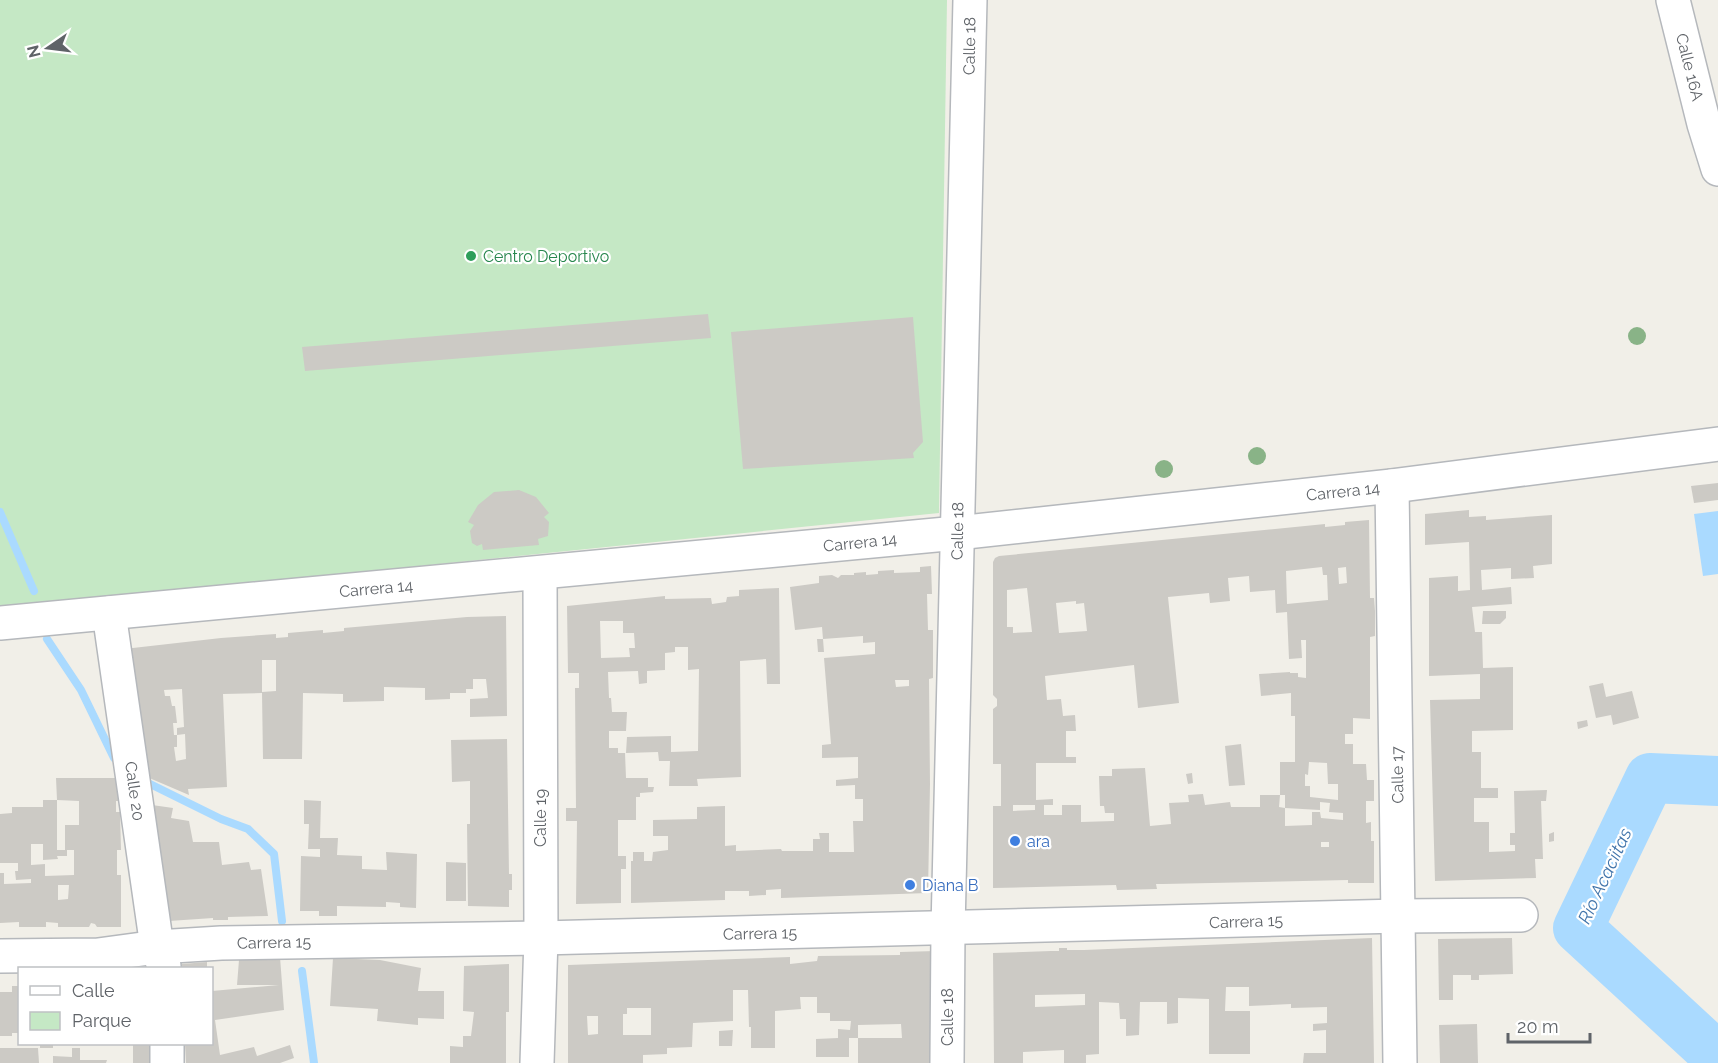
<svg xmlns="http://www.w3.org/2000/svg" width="1718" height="1063" viewBox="0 0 1718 1063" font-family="Raleway,sans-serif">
	<rect width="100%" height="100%" fill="#f1efe8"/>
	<path fill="#c5e8c5" d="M0 0H947L939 513 0 609Z"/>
	<path fill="#aadaff" d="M1718 511V574L1703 576 1694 514Z"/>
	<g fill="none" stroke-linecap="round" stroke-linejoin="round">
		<g stroke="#aadaff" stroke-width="8">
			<path d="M0 512 34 591"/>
			<path d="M47 639 81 690 114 758"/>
			<path d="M142 780 221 819 248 829 274 854 282 921"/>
			<path d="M302 971 314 1063"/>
		</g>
		<path stroke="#aadaff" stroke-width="50" d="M1718 781 1650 778 1578 928 1718 1057"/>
	</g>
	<g fill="#cccac5" fill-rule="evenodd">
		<path d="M708 314 711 338 305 371 302 347Z"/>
		<path d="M913 317 923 442 913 453 914 458 743 469 731 332Z"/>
		<path d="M1718 483V500L1694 503 1691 486Z"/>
		<path d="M519 490 536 497 549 513 544 517 549 522 548 536 538 539 539 545 483 550 482 544 477 546 472 543 470 531 474 525 468 522 478 505 494 492Z"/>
		<path d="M1469 510V517L1486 516V520L1552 515V564L1533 566 1534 578 1511 579V568L1481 570 1482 590 1511 587 1512 604 1472 607 1475 632H1482L1483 668 1513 667V730L1472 731V752H1481V788H1498V798H1474V822H1489V852L1515 851V845H1510V833H1515L1514 791 1547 790 1546 801H1541L1543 859H1535L1536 878 1435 881 1430 700 1480 699V674L1429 676V578L1458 576V591L1470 590 1469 542 1425 545V514Z"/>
		<path d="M1369 520 1370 598H1374L1375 611V636L1370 637V719L1353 718V734H1345V744H1353V764H1366L1367 780H1374V801H1366V823L1371 822V841H1374V883H1348V880L1163 884H1156L1157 889 1117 890 1116 885 993 888V806H1001V764H993V709L997 706V699L993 695V562L995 558 999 556 1325 524V527L1345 525V522ZM1322 567 1323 575H1327L1328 600 1287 604 1286 571ZM1346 567 1347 583 1339 584 1338 568ZM1249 576 1250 592 1275 590 1276 613 1287 612 1289 659 1302 658 1301 640H1306V678L1298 677V673H1290V672L1259 674 1261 696 1291 693V716H1295V762H1280V795H1260V807H1231L1230 802 1205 805 1203 794 1188 795 1189 802 1169 803 1171 824 1150 826 1145 768 1112 769V776H1099L1100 806H1104L1105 813H1114V821L1081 822V805H1062V815H1044V805H1053V799L1036 800V763H1076V757H1066V731H1076L1075 715 1063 716 1061 699 1047 700 1045 676 1134 665 1138 708 1179 703 1168 597 1209 593 1210 603 1230 601 1228 578ZM1027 588 1032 632 1013 633V627H1007V590ZM1076 601V604L1084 603 1087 631 1059 633 1056 603ZM1309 762 1327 763 1328 784H1338V800L1310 797V786H1305V774L1308 775ZM1280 795H1285V808L1279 807ZM1320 802 1330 803 1329 812 1343 813V820L1321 818 1320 812H1312V825L1285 826V808L1320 810ZM1013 805H1035V810L1013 811ZM1321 842H1329V847H1321Z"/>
		<path d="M931 566 932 594H927L928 630H933V678L929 679 930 784 928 893 781 898V889L766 890V895L749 896V891H725V900L631 903V861H633V852H644V861H652L653 852 668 850V836H653V820L697 819V807L725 806V846L736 845V851L781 849 782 851H813V839H820L819 833H829V852H854L853 821H863V799H855V785L836 786V780L858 778V757L822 758V745L831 744 824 658 875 654V642L863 643V636L823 639 824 652H818L817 639H823L822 627 795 630 790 587 819 583V576L832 575 838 578 841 575H854V573L866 572V575L878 574V571L894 570V573L920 572V567ZM895 680H909V686L896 687Z"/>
		<path d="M779 588 780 684H767L766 659 740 661 741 777 697 779 698 786H669L670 761H659L658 752 626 753 627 737 671 736V752L698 751 699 669 688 670V647H675V652L665 653V670L647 671V683L639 684 638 671 608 672 609 698H611L612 712H627L626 731H609V748H618V753H625L626 778H648V787H654L653 792 640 793V797H636V820H618V856H626V869H621V903L576 904 577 821H566V808H576L575 688H579V673H568L567 606 665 596V599L711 598 712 604 726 602 727 597 739 596V590ZM600 621H623V633H634L635 648H629L630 657 601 658Z"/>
		<path d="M1483 611H1506V618L1500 624H1482Z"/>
		<path d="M506 616 507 716 470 717V699L488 698 486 679H473V689H466V693H450V699L425 700V688L384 687V701L343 702V694L303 693 302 759H263L262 693 223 694 227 787 188 789 189 795 147 777 124 649 221 638 276 634V638L288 637V633L323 630V633L344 631V628L467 617ZM262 660H276V691L262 692ZM182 689 184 727 177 728V735L185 734 186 759 176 761 174 747H177V735H174L173 723H177L175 706H172L170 696H165L164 690Z"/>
		<path d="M1603 683 1606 697 1632 691 1639 718 1613 725 1611 715 1596 718 1589 686Z"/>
		<path d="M1587 720 1588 726 1578 729 1577 722Z"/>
		<path d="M507 739 509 874H512V890H509V907L468 906 467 824H470V781L452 782 451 740Z"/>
		<path d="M1241 744 1245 785 1229 786 1225 746Z"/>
		<path d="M1192 773 1193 783 1188 784 1186 774Z"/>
		<path d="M56 778H120V801H116V812H120L121 850H117V875H121V927H97L95 924 91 923 89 927H58V923L46 922V927H19V922L0 923V873H4V884L31 883V879L16 880 15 871H18V863H0V814L12 813V807H43V800H57V850H65V825H79V801L57 800ZM31 844H43V860L58 859 57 856H67V850H74V875L45 876V864L31 865ZM58 885H69L68 899 58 900Z"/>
		<path d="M304 800 321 801 320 838H338L337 855 362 856V869L387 870 386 852 417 854 416 908 400 907V903L386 902V907L337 906V916H319V911H300L301 856 320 857V849H308L309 824H304Z"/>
		<path d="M152 805 173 808 171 818 189 821 193 842H219L222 865 249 862 251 870 261 869 268 916 228 917V920H213V918L169 921 159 866 163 865Z"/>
		<path d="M1554 832V841L1549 842V834Z"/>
		<path d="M446 862 466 863V901H446Z"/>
		<path d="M1372 938 1374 1063H1303L1304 1053H1326V1030L1313 1031V1024L1327 1023V1007L1291 1008V1004L1249 1006V987H1226L1225 1011H1250V1054H1209V999L1178 998V1023L1167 1024V1002H1140L1139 1035 1126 1036V1019H1120L1119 1003 1099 1002V1054L1086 1055V1063H1064V1050L1023 1052V1063H994L993 953 1051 951H1059V948H1067V950H1084ZM1085 994V1005L1035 1007V995Z"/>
		<path d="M1512 938 1513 974 1479 975V980H1471V975H1453V1000H1439L1438 939Z"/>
		<path d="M936 951 934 1063H858V1038H849V1057H816V1039L838 1038V1029L850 1030 851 1021H830V1013H817V997H800L801 1009 775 1011V1048H751V1027H749L748 990H733V1021L693 1023 692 1047 667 1048V1054L643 1055V1063H568V965L790 957V964L817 961 818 956 900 955V952ZM627 1008H651V1035H623V1014H627ZM587 1016H598V1034L588 1035ZM901 1024 902 1038H858V1025Z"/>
		<path d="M280 957 284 1010 215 1020 220 1055 254 1047 257 1056 290 1045 294 1058 280 1063H186L185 1044H212V991L279 985H237L239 960Z"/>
		<path d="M333 958 380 960 421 968 418 991H444V1019L418 1018V1025L377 1021 378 1009 330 1006Z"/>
		<path d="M207 962V968H182V964Z"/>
		<path d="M509 964V1012H506V1063H450V1046L463 1047V1036H471L474 1012 463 1011 464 966Z"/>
		<path d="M12 986H20V1033H12V1036H0V992H12Z"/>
		<path d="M1477 1024 1478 1063H1440L1439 1025Z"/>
		<path d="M733 1030 732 1046H719V1031Z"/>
		<rect x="40" y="1044" width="13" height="4"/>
		<rect x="133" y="1044" width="28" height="19"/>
		<path d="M0 1048H38L39 1063H0Z"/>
		<path d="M72 1048H80V1060H107L106 1063H53V1056L72 1057Z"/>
	</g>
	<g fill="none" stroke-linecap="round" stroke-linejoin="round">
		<defs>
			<g id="minor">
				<path d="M1673 0 1704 124 1718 169"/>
				<path d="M1392 486 1400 1063"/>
				<path d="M109 613 157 947 164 966"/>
				<path d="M0 623 957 533 1392 486 1718 444"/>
				<path d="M0 956 98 955 157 947 221 943 541 938 1399 916 1521 915"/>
				<path d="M167 1044V1063"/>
				<path d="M537 1063 541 938 540 573"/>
				<path d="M947 1063 948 929 970 0"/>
			</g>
		</defs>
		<use href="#minor" stroke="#b5b8bc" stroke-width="36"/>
		<use href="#minor" stroke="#fff" stroke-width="33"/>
	</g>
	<g fill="#89b387">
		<circle cx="1637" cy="336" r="9"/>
		<circle cx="1257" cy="456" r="9"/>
		<circle cx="1164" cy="469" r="9"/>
	</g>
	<circle fill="#2e9e5b" stroke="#fff" stroke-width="2" cx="471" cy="256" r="6"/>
	<g fill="#3f7fe0" stroke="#fff" stroke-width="2">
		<circle cx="1015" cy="841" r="6"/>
		<circle cx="910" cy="885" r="6"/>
	</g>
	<g text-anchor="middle" stroke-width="4.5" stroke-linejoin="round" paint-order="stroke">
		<g font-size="16" fill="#5f6368" stroke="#fff">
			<text transform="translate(969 46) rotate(-89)" y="6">Calle 18</text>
			<text transform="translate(1690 67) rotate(76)" y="6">Calle 16A</text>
			<text transform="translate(1343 491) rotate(-6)" y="6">Carrera 14</text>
			<text transform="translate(957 531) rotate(-89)" y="6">Calle 18</text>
			<text transform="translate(860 542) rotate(-6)" y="6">Carrera 14</text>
			<text transform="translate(376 588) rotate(-5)" y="6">Carrera 14</text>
			<text transform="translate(1397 775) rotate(-91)" y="6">Calle 17</text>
			<text transform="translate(135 791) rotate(82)" y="6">Calle 20</text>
			<text transform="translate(540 818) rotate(-90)" y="6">Calle 19</text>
			<text transform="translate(1246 921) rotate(-2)" y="6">Carrera 15</text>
			<text transform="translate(760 933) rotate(-1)" y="6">Carrera 15</text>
			<text transform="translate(274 942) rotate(-1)" y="6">Carrera 15</text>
			<text transform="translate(947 1017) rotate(-90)" y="6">Calle 18</text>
		</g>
		<g font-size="16" fill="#27864d" stroke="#fff" text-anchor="start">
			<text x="483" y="262">Centro Deportivo</text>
		</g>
		<g font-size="16" fill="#366cbe" stroke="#fff" text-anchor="start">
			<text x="1027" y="847">ara</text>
			<text x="922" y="891">Diana B</text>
		</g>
		<g font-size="18" font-style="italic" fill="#4174aa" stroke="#fff">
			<text transform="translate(1605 876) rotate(-65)" y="6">Río Acaciitas</text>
		</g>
	</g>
	<rect x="18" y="967" width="195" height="78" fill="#ffffff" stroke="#bfc1c3" stroke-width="1.5"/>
	<rect x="30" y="986" width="30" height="9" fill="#ffffff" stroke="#bfc1c3" stroke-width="1.5"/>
	<text x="72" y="997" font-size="18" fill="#5f6368">Calle</text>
	<rect x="30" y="1012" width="30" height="18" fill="#c5e8c5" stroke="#bfc1c3" stroke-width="1.5"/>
	<text x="72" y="1027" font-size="18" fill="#5f6368">Parque</text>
	<g transform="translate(48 48) rotate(256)" stroke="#ffffff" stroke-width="4.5" paint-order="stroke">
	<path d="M0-4.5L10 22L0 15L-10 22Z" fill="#5f6368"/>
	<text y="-9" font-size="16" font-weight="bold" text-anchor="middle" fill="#5f6368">N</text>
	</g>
	<path d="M1508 1033v9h82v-9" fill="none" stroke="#5f6368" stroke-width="3"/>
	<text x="1517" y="1033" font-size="18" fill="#5f6368" stroke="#ffffff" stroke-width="4.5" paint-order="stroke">20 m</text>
</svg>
